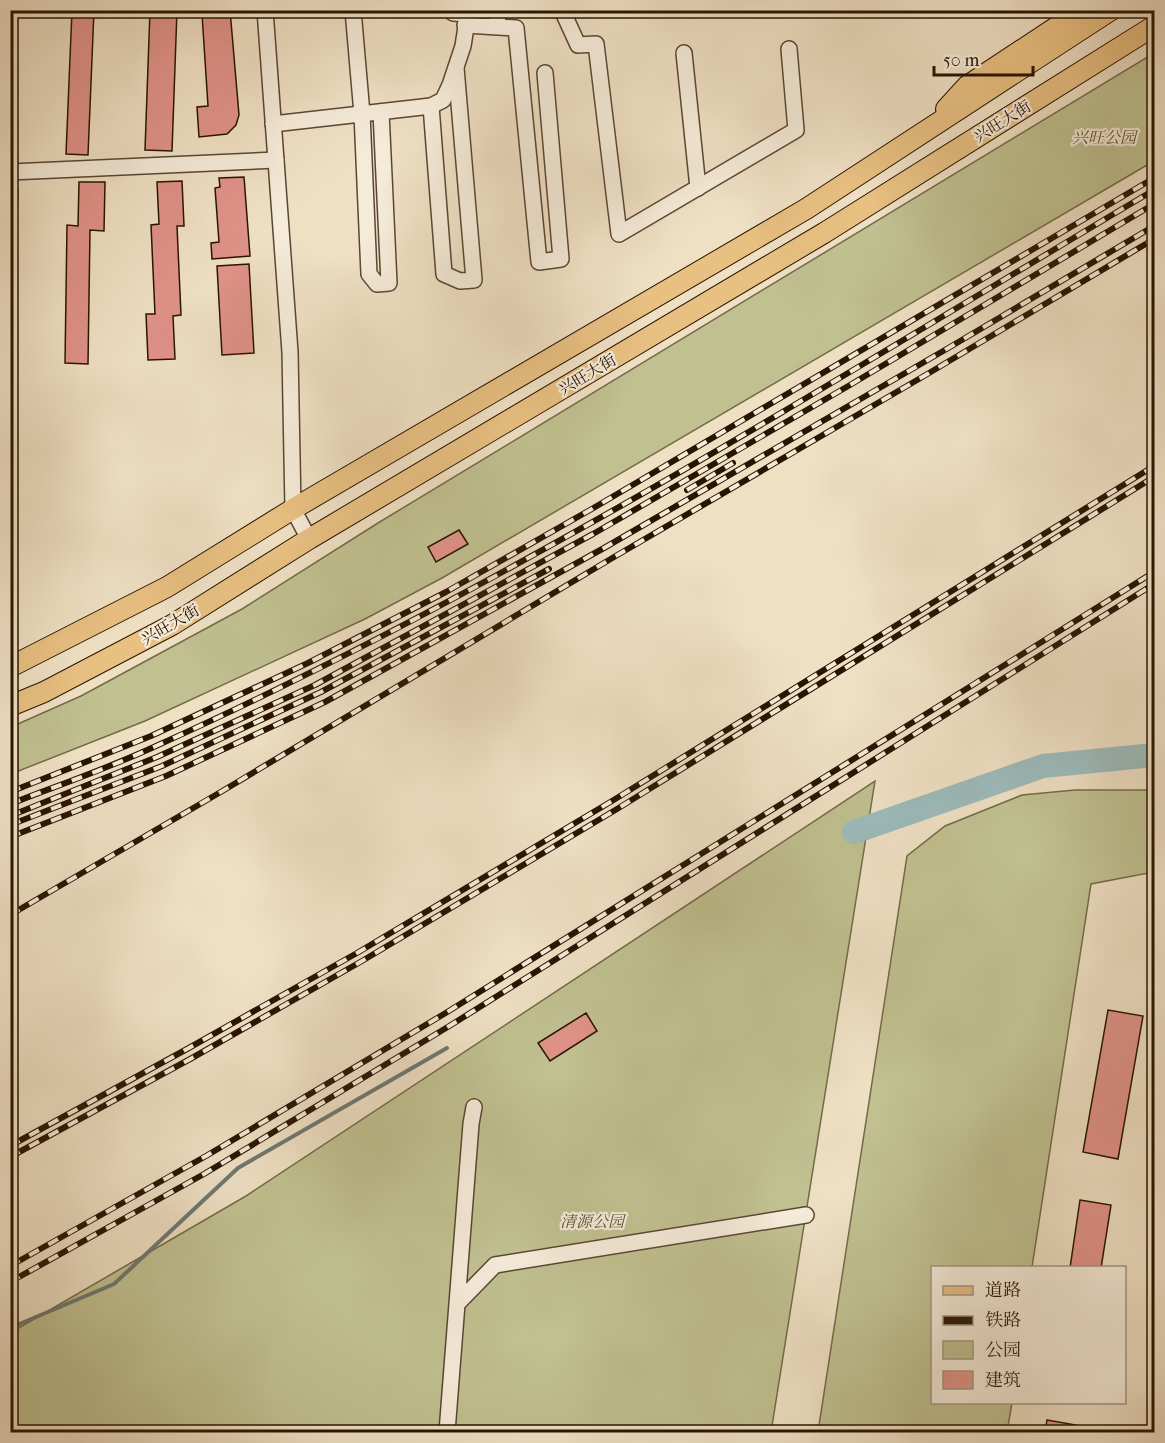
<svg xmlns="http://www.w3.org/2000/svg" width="1165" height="1443" viewBox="0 0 1165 1443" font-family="'IM FELL French Canon','Noto Serif SC',serif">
	<rect width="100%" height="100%" fill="#efe0c4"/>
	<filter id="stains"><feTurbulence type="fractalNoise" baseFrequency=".00333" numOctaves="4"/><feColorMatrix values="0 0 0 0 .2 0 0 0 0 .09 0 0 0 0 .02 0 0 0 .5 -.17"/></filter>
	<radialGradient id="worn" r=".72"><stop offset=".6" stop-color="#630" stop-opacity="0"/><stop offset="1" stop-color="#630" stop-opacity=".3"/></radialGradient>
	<g fill="#c0c090" stroke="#746a49" stroke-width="1.5">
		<path d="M1154 53V161L442 578 365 619 145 721 11 774V727L81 696 242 609 378 523Z"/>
		<path d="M875 781 771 1432H11L10 1333 246 1196Z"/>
		<path d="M1075 790H1154V872L1091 884 1032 1267 932 1268V1402L1012 1403 1007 1432H818L907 856 945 826 1022 795Z"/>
	</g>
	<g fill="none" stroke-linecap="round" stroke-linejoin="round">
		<path stroke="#6e7872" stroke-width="4" d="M10 1328 114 1284 238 1168 447 1048"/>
		<path stroke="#9cbbbc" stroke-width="24" d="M854 832 1043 766 1154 755"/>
	</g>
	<g fill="#e09289" stroke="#291402" stroke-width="1.5">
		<path d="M72 10H94L88 155 66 154Z"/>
		<path d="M150 10H177L172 151 145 150Z"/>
		<path d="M205 10H230L239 115 236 125 227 134 199 137 197 107 208 106 202 14Z"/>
		<path d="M244 177 250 256 212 259 211 243 219 242 215 188 220 187 219 178Z"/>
		<path d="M182 181 184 226H177L181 315 173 316 175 359 148 360 146 314H155L151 225 159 224 157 182Z"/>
		<path d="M79 182H105L104 231 90 230 88 364 65 363 67 225 78 226Z"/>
		<path d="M10 189 18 190 16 234H12L10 289Z"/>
		<path d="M249 264 254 353 222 355 217 266Z"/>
		<path d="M459 530 468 544 436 562 428 547Z"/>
		<path d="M1108 1010 1143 1016 1118 1159 1083 1152Z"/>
		<path d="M586 1013 597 1031 550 1061 538 1043Z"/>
		<path d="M1080 1200 1111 1205 1101 1268H1070Z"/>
		<path d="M1047 1420 1076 1425 1075 1432H1045Z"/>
	</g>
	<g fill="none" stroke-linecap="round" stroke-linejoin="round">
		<defs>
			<g id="minor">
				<path d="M265 10 290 352 293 509 309 539"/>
				<path d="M353 10 362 114 369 274 377 284 389 283 381 112"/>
				<path d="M450 10 453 13 468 14"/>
				<path d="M495 10 499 26"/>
				<path d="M562 10 578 45 596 44 619 234 796 130 789 49"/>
				<path d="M465 25 516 28 539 262 561 259 545 73"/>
				<path d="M684 53 698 188"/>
				<path d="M431 106 444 274 460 281 474 280 456 68"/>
				<path d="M273 124 431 106 443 100 450 85 463 46 468 14 473 10"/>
				<path d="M10 172 276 160"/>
				<path d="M458 1303 495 1265 806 1215"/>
				<path d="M447 1432 471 1124 474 1107"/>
			</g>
			<g id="major">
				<path d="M946 109 967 86 1082 10"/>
				<path d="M10 667 167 587 293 509 806 209 1111 10"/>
				<path d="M10 706 44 692 172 625 309 539 824 233 1154 26"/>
			</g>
		</defs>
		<use href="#minor" stroke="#5a4732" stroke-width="18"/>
		<use href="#major" stroke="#291402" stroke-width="22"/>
		<use href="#minor" stroke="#f5ebd9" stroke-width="15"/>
		<use href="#major" stroke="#e8c082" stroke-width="20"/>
		<defs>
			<g id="rail">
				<path d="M687 490 733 463"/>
				<path d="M10 792 151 736 308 663 446 592 590 510 1154 178"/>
				<path d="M10 804C59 785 109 768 156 746 504 589 827 384 1154 190"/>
				<path d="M10 816 157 757 315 685 593 534 850 385 1154 204"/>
				<path d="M10 825 162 766 321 692 549 569"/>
				<path d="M10 837 166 776 325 702 604 548 950 347 1154 226"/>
				<path d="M10 915 219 793 614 557 924 376 1154 239"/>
				<path d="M10 1146 187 1049 357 953 612 801 1154 466"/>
				<path d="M10 1157 192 1058 362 961 617 809 1154 477"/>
				<path d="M10 1266 206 1156 444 1014 1154 572"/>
				<path d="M10 1282 204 1174 451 1025 1154 584"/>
			</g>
		</defs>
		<use href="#rail" stroke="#291402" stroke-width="6"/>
		<use href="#rail" stroke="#f5ebd9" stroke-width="4" stroke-dasharray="11" stroke-linecap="butt"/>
	</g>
	<g text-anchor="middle" stroke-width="4.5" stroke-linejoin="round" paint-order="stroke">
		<g font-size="16" fill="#291402" stroke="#f5ebd9">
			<text transform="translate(1002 121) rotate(-32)" y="6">兴旺大街</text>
			<text transform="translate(587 374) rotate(-31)" y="6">兴旺大街</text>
			<text transform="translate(170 624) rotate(-30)" y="6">兴旺大街</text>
		</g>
		<g font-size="16" font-style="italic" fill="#5e5034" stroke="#f5ebd9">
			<text x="1104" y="143">兴旺公园</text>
			<text x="592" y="1227">清源公园</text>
		</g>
	</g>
	<rect width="1165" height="1443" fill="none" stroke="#efe0c4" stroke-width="36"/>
	<rect x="12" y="12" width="1141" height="1419" fill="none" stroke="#291402" stroke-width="3"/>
	<rect x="18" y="18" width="1129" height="1407" fill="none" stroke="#291402" stroke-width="1.5"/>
	<rect x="931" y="1266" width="195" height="138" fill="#f5ebd9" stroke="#a39583" stroke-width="1.5"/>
	<rect x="943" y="1286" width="30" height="9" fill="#e8c082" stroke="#a39583" stroke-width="1.5"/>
	<text x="985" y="1296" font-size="18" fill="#291402">道路</text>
	<rect x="943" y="1316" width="30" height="9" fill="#291402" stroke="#a39583" stroke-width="1.5"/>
	<text x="985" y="1326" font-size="18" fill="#291402">铁路</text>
	<rect x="943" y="1341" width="30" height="18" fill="#c0c090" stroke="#a39583" stroke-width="1.5"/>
	<text x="985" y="1356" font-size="18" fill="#291402">公园</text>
	<rect x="943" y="1371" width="30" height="18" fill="#e09289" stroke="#a39583" stroke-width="1.5"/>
	<text x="985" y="1386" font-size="18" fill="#291402">建筑</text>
	<path d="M934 66v9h99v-9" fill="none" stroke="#291402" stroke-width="3"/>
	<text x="943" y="66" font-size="18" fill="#291402" stroke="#f5ebd9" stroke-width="4.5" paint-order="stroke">50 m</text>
	<rect width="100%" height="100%" filter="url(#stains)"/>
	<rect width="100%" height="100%" fill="url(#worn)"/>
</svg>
